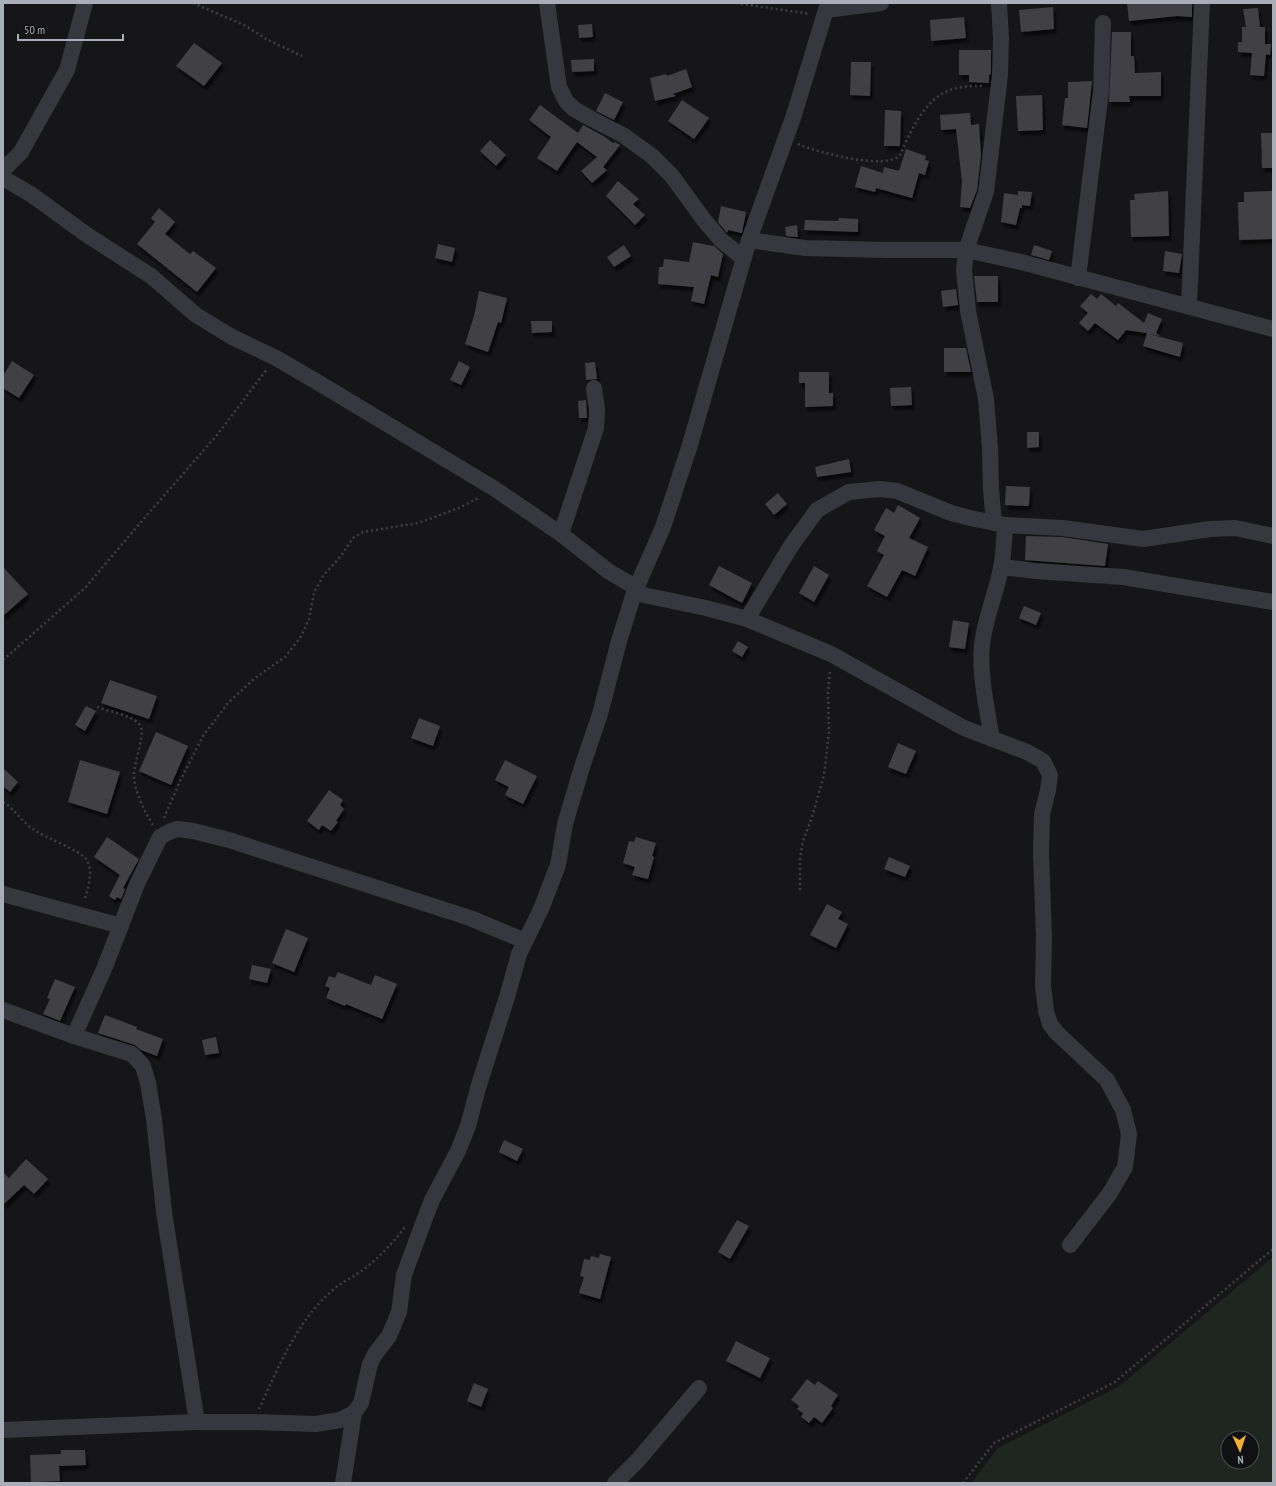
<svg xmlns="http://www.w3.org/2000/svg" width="1276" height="1486" viewBox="0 0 1276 1486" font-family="'PT Sans Narrow',sans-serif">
	<defs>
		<filter id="shadow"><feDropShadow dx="2.5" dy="4.5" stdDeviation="1" flood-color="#0009"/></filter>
	</defs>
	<rect width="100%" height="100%" fill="#161618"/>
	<path fill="#1e261f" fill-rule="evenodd" d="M1273 1257V1483H971L998 1448 1118 1387ZM1228 1438H1252V1462H1228Z"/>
	<g fill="#404145" filter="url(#shadow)">
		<path d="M1127 3H1192V17L1177 16 1129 21Z"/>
		<path d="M1053 7 1054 29 1021 32 1019 10Z"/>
		<path d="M1258 8 1260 27H1265V44H1271L1270 55 1266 54 1264 76 1250 75 1252 53 1238 52V42H1242V27H1246L1243 9Z"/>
		<path d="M964 17 966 38 931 41 930 20Z"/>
		<path d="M592 24 593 37 579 38 578 25Z"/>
		<path d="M1112 32H1131V56H1134L1135 73 1161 72V96H1129L1130 102H1109Z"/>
		<path d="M194 43 222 63 204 86 176 66Z"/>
		<path d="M959 50H991V74L989 75V83L969 82V75H959Z"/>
		<path d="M594 59V71L572 72 571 60Z"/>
		<path d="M851 62H871L870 96 850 95Z"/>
		<path d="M686 69 692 87 673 94 676 96 655 101 650 78 666 74 667 76Z"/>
		<path d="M1092 81 1087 128 1062 125 1065 98H1068V82Z"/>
		<path d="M605 93 623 102 614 120 596 111Z"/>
		<path d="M1042 95 1043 130 1018 131 1016 96Z"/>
		<path d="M682 100 709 118 694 139 668 121Z"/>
		<path d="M540 105 578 133 583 125 605 137 613 143 615 142 620 145 603 167 607 170 592 183 581 171 597 157 577 142 557 171 537 158 551 137 529 120Z"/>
		<path d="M885 110 901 111 900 146H884Z"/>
		<path d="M970 113 971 125 979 124 981 155 977 190 970 208 960 207 962 181 956 129 941 130 940 115Z"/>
		<path d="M1261 133H1273V168H1262Z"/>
		<path d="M490 140 506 155 496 166 480 151Z"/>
		<path d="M906 149 926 156 925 160 929 161 925 175 919 173 912 198 876 188 875 192 855 187 861 166 883 173 884 167 899 171Z"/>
		<path d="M618 181 639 199 633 204 645 215 635 225 606 196Z"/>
		<path d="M1018 191 1032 192 1030 206 1022 205V208H1020L1016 225 1001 222 1004 193 1018 195Z"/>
		<path d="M1168 191 1169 236 1131 237 1130 200H1135L1134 194Z"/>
		<path d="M1273 191V239L1239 240 1238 202H1244V192Z"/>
		<path d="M721 206 746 212 742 233 728 230 727 233 718 222Z"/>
		<path d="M159 208 175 222 165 234 190 254 193 251 216 268 197 292 137 244 155 222 151 218Z"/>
		<path d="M839 218 858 219V232L804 230 805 220 838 221Z"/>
		<path d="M797 225 798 237 786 236 785 227Z"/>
		<path d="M693 242 713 246V245L723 254 718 277 711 275 704 304 691 301 694 287 658 284 659 267H663L664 259 689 262Z"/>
		<path d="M438 244 455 248 452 262 435 258Z"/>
		<path d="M624 245 631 256 614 267 607 257Z"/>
		<path d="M1034 245 1052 251 1049 260 1031 255Z"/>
		<path d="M1165 251 1182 254 1179 273 1163 271Z"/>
		<path d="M974 276H998V302H977Z"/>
		<path d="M956 289 958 305 943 307 941 291Z"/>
		<path d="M479 291 507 298 501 323 498 322 488 352 465 344 474 316Z"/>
		<path d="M1091 294 1097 299 1101 294 1116 306 1118 303 1144 323 1148 313 1162 319 1156 333 1160 336 1149 334 1183 343 1180 357 1143 346 1147 333 1126 330 1118 340 1095 323 1088 331 1079 323 1088 313 1080 306Z"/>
		<path d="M531 321H552V332L532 333Z"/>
		<path d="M944 348H966L971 372H944Z"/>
		<path d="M12 361 34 375 19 398 3 388V376Z"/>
		<path d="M459 361 470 367 461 385 450 380Z"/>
		<path d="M595 362 597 379 586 380 585 363Z"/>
		<path d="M799 372H829V393H833V406L805 407V383H799Z"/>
		<path d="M911 387 912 405 891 406 890 388Z"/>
		<path d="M586 400 587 418H579L578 401Z"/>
		<path d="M1027 432H1039V447L1027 448Z"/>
		<path d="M849 459 851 472 817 477 815 467Z"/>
		<path d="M1006 486 1030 487 1029 506 1005 505Z"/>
		<path d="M778 493 787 504 774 515 765 504Z"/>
		<path d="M898 505 920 518 909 538 928 547 915 576 902 570 887 597 867 586 884 555 877 551 885 536 874 530 886 508 894 513Z"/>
		<path d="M1026 536 1062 537 1108 544 1105 566 1025 560Z"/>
		<path d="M719 566 752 583 742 603 709 585Z"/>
		<path d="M814 566 829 575 814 602 799 593Z"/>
		<path d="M3 567 28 594 3 616Z"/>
		<path d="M1024 606 1041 613 1036 625 1019 618Z"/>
		<path d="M953 620 969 623 965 649 949 647Z"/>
		<path d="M738 641 748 647 742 657 732 651Z"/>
		<path d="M110 680 157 696 149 719 101 703Z"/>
		<path d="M86 706 96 711 85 731 75 725Z"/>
		<path d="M419 718 440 726 433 746 411 738Z"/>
		<path d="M156 732 188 746 171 785 139 771Z"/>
		<path d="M898 743 916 751 906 774 888 767Z"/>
		<path d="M80 760 120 772 107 814 68 802Z"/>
		<path d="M505 760 537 776 523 804 505 795 509 787 495 780Z"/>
		<path d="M3 768 18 782 10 792 3 786Z"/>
		<path d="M329 790 343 800 340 805 344 809 336 821 338 822 331 831 322 825 319 830 307 821Z"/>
		<path d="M107 837 139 859 123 888 125 889 121 899 117 897 115 900 109 896 120 875 94 857Z"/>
		<path d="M636 837 656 843 652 856 654 857 648 879 632 875 635 867 623 863 629 841 634 842Z"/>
		<path d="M889 857 910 866 905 877 884 869Z"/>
		<path d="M827 904 842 912 838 919 848 924 836 948 810 935Z"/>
		<path d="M286 929 308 938 294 972 272 963Z"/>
		<path d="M252 965 271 969 267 983 249 979Z"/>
		<path d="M338 972 371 985 375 975 397 984 382 1019 346 1004 345 1006 326 998 330 988 325 986 329 976 335 978Z"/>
		<path d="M55 979 75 987 60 1021 43 1014 50 999 47 998Z"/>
		<path d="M105 1015 137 1027 136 1029 163 1039 157 1056 141 1050 135 1045 98 1033Z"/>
		<path d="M216 1037 219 1053 205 1055 202 1040Z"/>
		<path d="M504 1140 523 1149 517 1161 499 1152Z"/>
		<path d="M26 1159 48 1179 34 1194 24 1185 3 1205V1172L9 1178Z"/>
		<path d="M737 1220 749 1226 730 1259 718 1252Z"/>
		<path d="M600 1254 611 1257 600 1299 579 1293 584 1277 580 1276 584 1259 590 1260 591 1256 599 1258Z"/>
		<path d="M736 1341 770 1358 760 1378 726 1361Z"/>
		<path d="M807 1379 815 1385 818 1381 838 1395 831 1406 833 1408 822 1423 814 1417 809 1423 801 1417 803 1413 797 1409 799 1406 791 1400Z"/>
		<path d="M474 1383 488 1389 481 1407 467 1401Z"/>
		<path d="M61 1450H85L86 1465 59 1466 60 1481 31 1482 30 1455 61 1454Z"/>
	</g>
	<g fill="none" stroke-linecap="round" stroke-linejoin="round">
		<g stroke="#3d3f44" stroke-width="2.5" stroke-dasharray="2 3" stroke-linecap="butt">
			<path d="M193 3 246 26 266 39 302 56"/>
			<path d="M736 3 810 14"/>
			<path d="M798 144C816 152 886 171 900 155 911 131 925 97 953 89 963 86 974 86 984 86"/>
			<path d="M3 660 85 588 141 522 217 435 267 369"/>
			<path d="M97 707C108 711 131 715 139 724 147 731 134 762 134 774 133 788 145 813 153 825"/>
			<path d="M3 802C15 809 21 821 33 829 45 838 78 849 86 859 94 869 88 891 84 901"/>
			<path d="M164 818 180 781 203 736 228 703 255 678 285 657 300 638 309 619 314 593 323 576 341 556 353 538 363 532 418 523 459 508 480 497"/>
			<path d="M800 890V858L803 841 812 817 824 775 829 732 828 694 830 670"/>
			<path d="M259 1409C279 1366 297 1320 334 1289 342 1282 351 1278 360 1272 377 1260 392 1244 405 1227"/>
			<path d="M963 1483 994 1443 1115 1382 1273 1249"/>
		</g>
		<g stroke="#37383d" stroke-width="16">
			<path d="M547 3 559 87 566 101 574 109 588 117 623 135 652 156 672 176 704 220 721 240 743 258"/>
			<path d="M826 10 881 3"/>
			<path d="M3 170 21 152 67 70 85 3"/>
			<path d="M3 178 32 195 87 235 151 276 196 315 232 337 276 358 319 383 495 489 561 534 608 571 637 588"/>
			<path d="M749 240 805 248 887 250H966L1021 262 1273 329"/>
			<path d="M1078 278 1101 91 1103 23"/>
			<path d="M1189 306 1202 3"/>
			<path d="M994 523 991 489 990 448 986 399 968 311 964 270 966 250 986 192 1000 75 1001 38 999 3"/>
			<path d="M561 534 596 428 597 410 594 388"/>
			<path d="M1002 567 1036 571 1123 577 1273 602"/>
			<path d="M634 593 706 608 747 619 831 654 964 728 1027 752 1043 761 1050 775 1048 790 1042 814 1041 854 1044 936 1043 986 1046 1011 1050 1024 1057 1033 1107 1080 1123 1110 1129 1134 1125 1167 1110 1193 1070 1245"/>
			<path d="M747 619 791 546 817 510 849 492 880 489 897 491 951 513 970 518 1005 525 1063 528 1143 539 1210 529 1235 528 1273 536"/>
			<path d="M992 739C987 709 979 674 982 645 985 618 996 594 1001 568 1004 554 1004 539 1005 525"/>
			<path d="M3 894 121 926"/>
			<path d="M3 1010 74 1036 132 1054 143 1066 148 1083 154 1119 164 1212 197 1422"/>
			<path d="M74 1036 104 969 137 884 160 837 171 831 178 829 193 831 229 840 470 918 525 941"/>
			<path d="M3 1430 197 1422H253L316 1424 340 1420 354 1413 361 1403 370 1364 375 1354 389 1336 399 1312 404 1275 422 1226 432 1200 458 1151 468 1126 478 1088 507 997 519 954 541 909 558 865 565 824 582 767 600 714 619 641 634 593 663 527 689 448 749 240 794 115 828 3"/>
			<path d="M343 1483 354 1413"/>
			<path d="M615 1483 639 1459 699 1388"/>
		</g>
	</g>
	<rect width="1276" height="1486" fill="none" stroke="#a8adb8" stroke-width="8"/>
	<g transform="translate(1240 1450) rotate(177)"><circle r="19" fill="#111113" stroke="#4d4f55"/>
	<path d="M0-3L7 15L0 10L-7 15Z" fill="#f2b134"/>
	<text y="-6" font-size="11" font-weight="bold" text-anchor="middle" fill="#a8adb8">N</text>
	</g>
	<path d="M18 34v6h105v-6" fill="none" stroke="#a8adb8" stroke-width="2"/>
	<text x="24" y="34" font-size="12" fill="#a8adb8" stroke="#111113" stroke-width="3" paint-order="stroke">50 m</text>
</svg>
